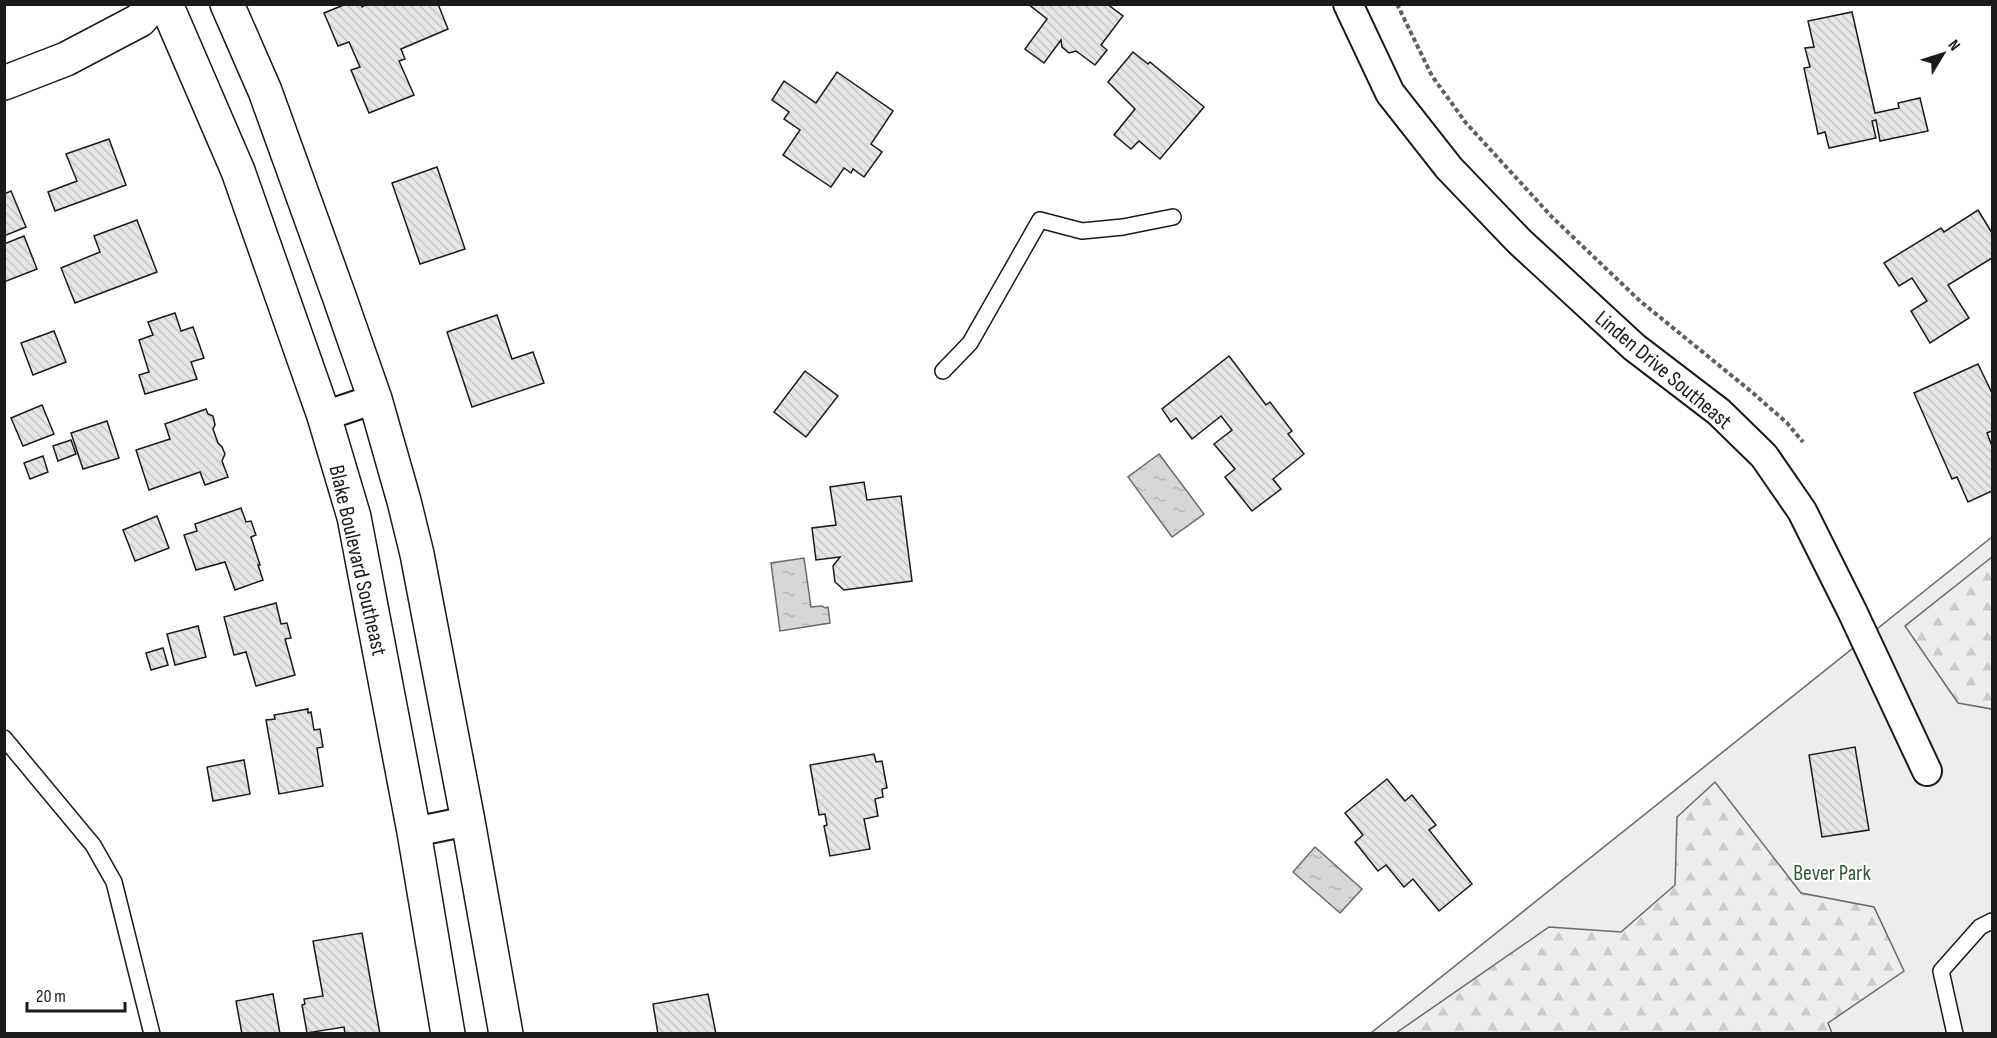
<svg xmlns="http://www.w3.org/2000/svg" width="1997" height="1038" viewBox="0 0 1997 1038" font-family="'Sofia Sans Condensed',sans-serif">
	<defs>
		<pattern id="forest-firs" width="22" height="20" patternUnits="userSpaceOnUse" patternTransform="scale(1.5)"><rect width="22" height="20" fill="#ededed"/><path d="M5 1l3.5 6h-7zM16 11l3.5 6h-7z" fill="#cbcbcb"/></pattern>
		<pattern id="water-ripples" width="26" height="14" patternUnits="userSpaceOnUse" patternTransform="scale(1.5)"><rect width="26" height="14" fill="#d7d7d7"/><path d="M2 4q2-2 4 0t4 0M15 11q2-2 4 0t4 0" fill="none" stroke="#b8b8b8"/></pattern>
		<pattern id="building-back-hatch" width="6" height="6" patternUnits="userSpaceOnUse" patternTransform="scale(1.5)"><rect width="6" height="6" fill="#e6e6e6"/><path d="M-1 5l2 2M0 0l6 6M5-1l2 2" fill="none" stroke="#c5c5c5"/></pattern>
	</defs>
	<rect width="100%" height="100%" fill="#fff"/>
	<path fill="#ededed" stroke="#6a6a6a" stroke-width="1.5" d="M1992 537V1033H1371Z"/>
	<g fill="url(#forest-firs)" stroke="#6a6a6a" stroke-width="1.5">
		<path d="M1992 557V709L1958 703 1905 626Z"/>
		<path d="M1715 782 1801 893 1874 907 1904 971 1828 1023 1832 1033H1396L1549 927 1621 932 1675 885 1677 817Z"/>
	</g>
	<g fill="url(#water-ripples)" stroke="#6a6a6a" stroke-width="1.5">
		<path d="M1159 454 1204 514 1172 537 1128 477Z"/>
		<path d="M804 558 811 607 822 606 825 608 828 607 830 623 780 631 771 563Z"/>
		<path d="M1315 847 1362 889 1340 913 1293 872Z"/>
	</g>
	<g fill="url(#building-back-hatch)" stroke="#1a1a1a" stroke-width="1.5">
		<path d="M346 4H361L362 7 367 4H438L448 29 401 49 405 59 399 61 414 95 369 113 351 70 360 67 349 42 338 46 324 13Z"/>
		<path d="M1028 4H1107L1123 16 1101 45 1107 50 1095 65 1076 51 1069 53 1062 47 1061 40 1044 63 1025 49 1047 19Z"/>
		<path d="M1852 12 1875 113 1899 108 1898 103 1920 98 1928 131 1880 141 1876 120 1872 121 1876 138 1829 148 1825 132 1818 134 1804 68 1810 67 1805 48 1814 47 1808 21Z"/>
		<path d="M1133 52 1148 64 1150 62 1204 107 1160 159 1139 141 1131 149 1114 135 1135 109 1108 82Z"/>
		<path d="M837 72 893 111 871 144 882 152 864 177 853 169 851 173 844 168 831 187 783 155 800 130 784 119 789 112 772 100 784 81 816 103Z"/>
		<path d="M109 139 126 185 55 211 48 192 77 181 66 154Z"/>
		<path d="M437 167 465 249 420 264 392 183Z"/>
		<path d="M11 191 26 227 4 236V194Z"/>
		<path d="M1978 210 1992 233V258L1948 285 1969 318 1930 343 1911 311 1927 301 1912 278 1899 286 1884 263 1941 228 1944 232Z"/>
		<path d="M137 220 157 272 75 303 61 268 100 252 94 236Z"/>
		<path d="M24 236 37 269 4 282V244Z"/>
		<path d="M175 313 181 331 193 327 204 358 191 362 197 379 145 394 139 375 149 372 139 340 153 335 148 322Z"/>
		<path d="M497 315 512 359 533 352 544 383 472 407 447 332Z"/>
		<path d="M54 331 66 362 33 375 21 343Z"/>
		<path d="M1229 356 1266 405 1270 402 1292 431 1288 434 1304 454 1273 479 1281 489 1252 511 1225 477 1235 469 1214 444 1232 430 1221 416 1192 439 1176 418 1171 422 1162 409Z"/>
		<path d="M1978 364 1991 391 1992 390V431L1987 433 1992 446V491L1968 502 1957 477 1952 479 1914 393Z"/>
		<path d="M805 371 838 396 806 437 774 412Z"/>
		<path d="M42 405 54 434 23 446 11 418Z"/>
		<path d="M206 409 208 414 213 416 215 425 213 429 218 443 222 447 225 454 222 461 228 477 205 485 200 472 149 490 136 450 170 439 165 424Z"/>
		<path d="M107 421 119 458 83 469 71 433Z"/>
		<path d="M71 440 76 454 58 461 53 446Z"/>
		<path d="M43 456 48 472 30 479 24 463Z"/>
		<path d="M864 482 867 500 901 496 912 581 844 590 835 582 833 566 840 557 816 560 812 528 836 525 830 487Z"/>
		<path d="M241 508 246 522 251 521 256 535 251 537 260 565H258L263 580 235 590 225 562 196 570 184 535 197 531 195 524Z"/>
		<path d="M157 516 169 548 135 561 123 530Z"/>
		<path d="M276 603 281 624 287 623 291 638 285 639 295 675 256 686 246 652 234 655 224 617Z"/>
		<path d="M198 626 206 657 175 665 167 634Z"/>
		<path d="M163 648 168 665 151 670 146 653Z"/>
		<path d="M308 709V713L311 712 314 730 320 729 323 747 317 748 323 786 279 794 266 720 275 719 274 715Z"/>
		<path d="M1855 747 1869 830 1822 837 1809 755Z"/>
		<path d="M874 754 876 762 882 761 887 788 882 789 883 797 875 799 878 816 864 819 870 849 830 856 824 826 827 825 825 814 819 815 810 765Z"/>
		<path d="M244 760 250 794 213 801 207 767Z"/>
		<path d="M1387 779 1405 801 1412 795 1436 825 1429 830 1472 884 1439 911 1413 879 1404 887 1386 865 1378 871 1355 842 1363 835 1345 813Z"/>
		<path d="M362 933 380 1034H345L344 1027 307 1033 302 1005 305 1004 304 999 323 996 313 941Z"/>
		<path d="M273 994 280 1034H242L236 1001Z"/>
		<path d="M708 994 716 1034H658L653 1004Z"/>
	</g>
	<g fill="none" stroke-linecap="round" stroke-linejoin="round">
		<defs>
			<g id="lane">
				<path d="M943 371 970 343 1040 220 1082 231 1123 227 1173 217"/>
				<path d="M4 738 93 845 114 882 152 1034"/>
				<path d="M1955 1034 1941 971 1980 927 1992 921"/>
			</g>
			<g id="street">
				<path d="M1348 4 1390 93 1449 168 1519 241 1634 347 1719 412 1764 456 1802 511 1852 611 1927 771"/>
				<path d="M324 416 375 399"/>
				<path d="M414 832 468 821"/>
			</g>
			<g id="secondary">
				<path d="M166 4 238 171 324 416 354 517 414 832 448 1034"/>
				<path d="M227 4 265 91 339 296 375 399 404 501 417 554 468 821 506 1034"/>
				<path d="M4 83 66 59 140 20 153 4"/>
			</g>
		</defs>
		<use href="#lane" stroke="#1a1a1a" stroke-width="18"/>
		<use href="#street" stroke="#1a1a1a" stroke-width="32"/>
		<use href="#secondary" stroke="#1a1a1a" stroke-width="36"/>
		<path stroke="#5f5f5f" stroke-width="4" stroke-dasharray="4.5 3" stroke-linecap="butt" d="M1397 4 1432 76 1466 123 1552 217 1640 301 1753 393 1787 423 1803 442"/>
		<use href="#lane" stroke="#fff" stroke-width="15"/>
		<use href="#street" stroke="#fff" stroke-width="28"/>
		<use href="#secondary" stroke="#fff" stroke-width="33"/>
	</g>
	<g text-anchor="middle" stroke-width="4.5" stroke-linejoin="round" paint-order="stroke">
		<g font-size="22" fill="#1a1a1a" stroke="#fff">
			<text transform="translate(1664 369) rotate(40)" y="8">Linden Drive Southeast</text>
			<text transform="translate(359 560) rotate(77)" y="8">Blake Boulevard Southeast</text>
		</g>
		<g font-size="22" fill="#2b5a34" stroke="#fff">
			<text x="1832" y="880">Bever Park</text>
		</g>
	</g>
	<rect width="1997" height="1038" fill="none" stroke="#1a1a1a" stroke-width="12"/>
	<g transform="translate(1943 54) rotate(52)" stroke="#ffffff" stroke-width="4.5" paint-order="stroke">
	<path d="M0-4.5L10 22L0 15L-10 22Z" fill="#1a1a1a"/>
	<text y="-9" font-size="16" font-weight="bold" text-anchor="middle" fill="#1a1a1a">N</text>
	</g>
	<path d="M27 1002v9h98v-9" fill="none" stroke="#1a1a1a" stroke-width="3"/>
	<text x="36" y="1002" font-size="18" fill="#1a1a1a" stroke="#ffffff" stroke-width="4.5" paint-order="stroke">20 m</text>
</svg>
